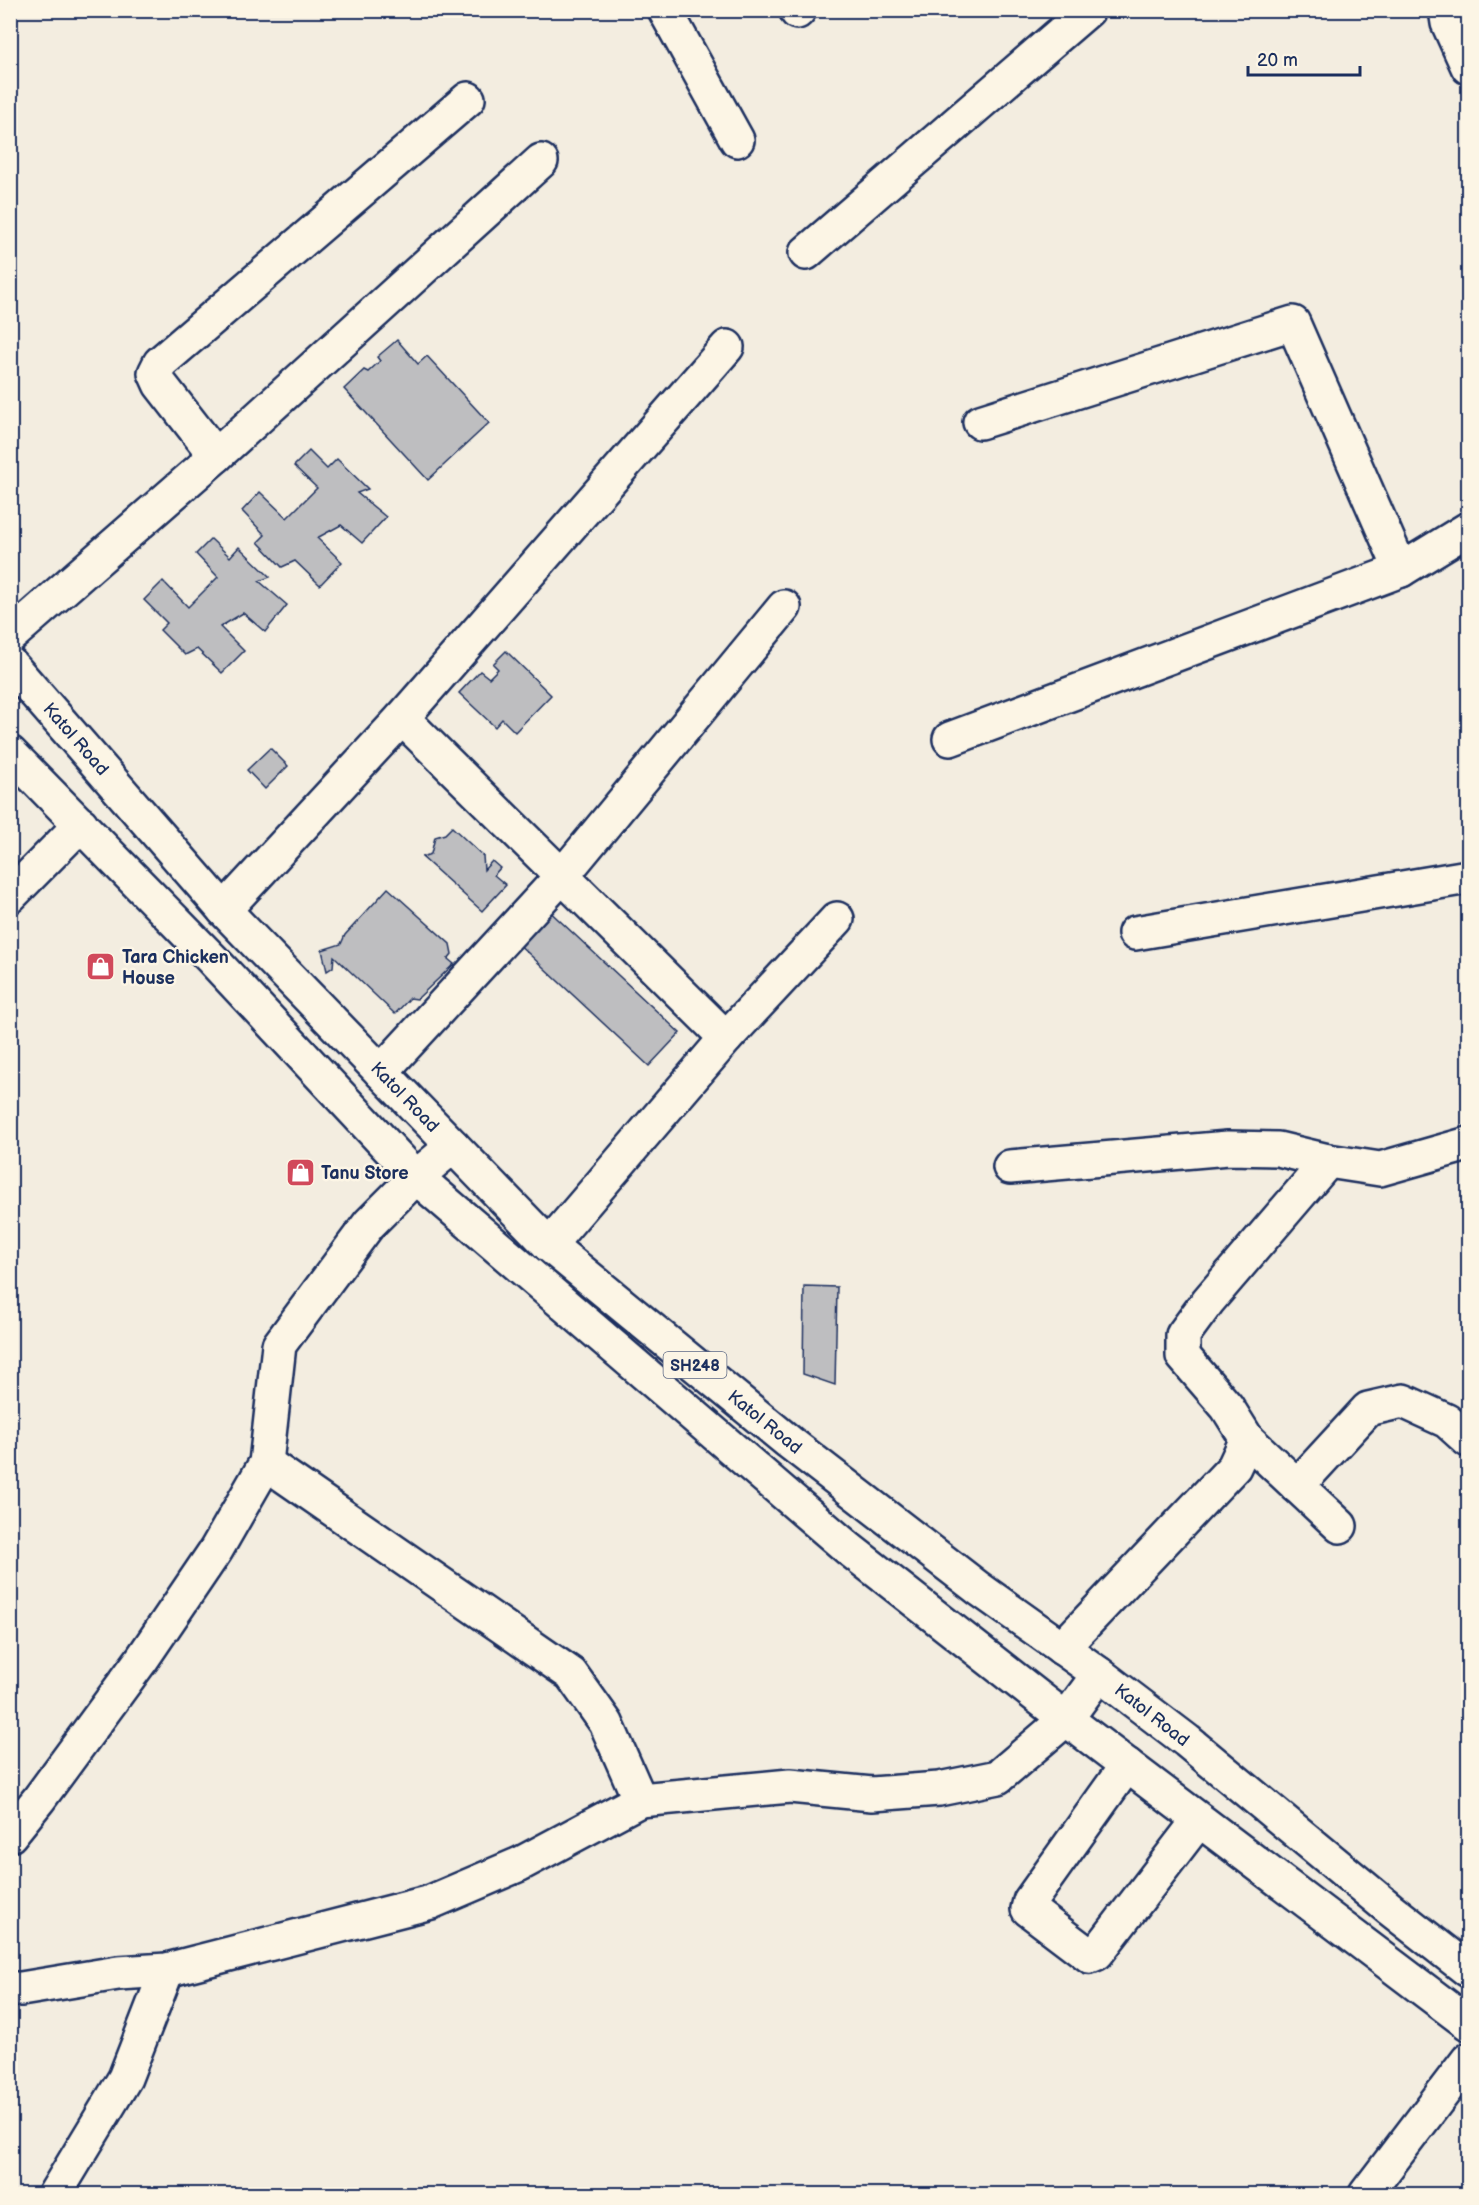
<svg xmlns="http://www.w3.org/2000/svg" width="1479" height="2205" viewBox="0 0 1479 2205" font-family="'Balsamiq Sans',sans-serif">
	<rect width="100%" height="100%" fill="#f3ede0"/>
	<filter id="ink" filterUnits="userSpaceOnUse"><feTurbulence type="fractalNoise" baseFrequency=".0167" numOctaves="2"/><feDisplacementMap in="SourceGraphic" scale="12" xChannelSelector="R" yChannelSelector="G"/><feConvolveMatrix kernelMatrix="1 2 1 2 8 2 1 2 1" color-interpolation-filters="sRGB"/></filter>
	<g filter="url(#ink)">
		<g fill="#bebec0" stroke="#1b2f5e" stroke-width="1.5">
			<path d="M397 340 418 364 427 356 489 423 428 480 344 389 364 370 368 372 380 361 377 357Z"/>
			<path d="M309 451 327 469 337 459 368 489 357 493 386 517 362 543 341 525 317 538 342 562 320 585 295 561 282 567 258 542 265 535 242 511 260 492 287 518 317 488 294 466Z"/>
			<path d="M211 539 230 557 239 547 270 577 259 581 287 605 265 632 243 613 220 627 244 651 222 673 197 649 185 655 160 630 167 623 144 600 163 581 188 607 218 577 196 554Z"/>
			<path d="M506 651 551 695 515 732 502 719 495 727 459 693 480 671 489 678 498 669 493 664Z"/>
			<path d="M270 748 288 766 265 789 247 770Z"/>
			<path d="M452 827 483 856 484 870 492 861 500 868 494 875 506 885 482 911 422 857 431 854 435 837 445 834Z"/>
			<path d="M388 888 450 944 452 954 448 959 454 964 417 999 410 998 395 1014 334 956 333 967 327 971 322 950 341 944 345 935Z"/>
			<path d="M544 906 680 1033 649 1066 513 939Z"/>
			<path d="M804 1286 837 1287 835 1385 803 1374Z"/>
		</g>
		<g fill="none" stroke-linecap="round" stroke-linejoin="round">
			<defs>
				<g id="minor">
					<path d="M665 10 737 140"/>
					<path d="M1446 10 1448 23 1468 67"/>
					<path d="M797 12 799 10"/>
					<path d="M806 253 1088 10"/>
					<path d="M980 422 1293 323 1401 570 1468 529"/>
					<path d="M216 456 160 384 155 373 160 363 468 99"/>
					<path d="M10 636 216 456 541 161"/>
					<path d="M402 718 726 1038 837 919"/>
					<path d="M950 739 1401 570"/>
					<path d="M10 896 81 824"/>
					<path d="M224 910 402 718 727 347"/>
					<path d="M1135 933 1468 877"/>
					<path d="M381 1072 562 876 784 607"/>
					<path d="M1010 1167 1228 1148 1278 1149 1328 1161 1380 1169 1468 1144"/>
					<path d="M549 1245 726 1038"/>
					<path d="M1247 1439 1340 1526"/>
					<path d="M266 1463 571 1674 606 1723 640 1800"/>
					<path d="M1297 1486 1368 1409 1403 1401 1447 1421 1468 1440"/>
					<path d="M1062 1648 1234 1467 1247 1439 1227 1407 1183 1356V1335L1208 1301 1328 1161"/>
					<path d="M1127 1765 1030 1901 1028 1909 1090 1956 1097 1953 1199 1820"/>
					<path d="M10 1835 39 1799 142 1659 216 1550 266 1463 279 1345 369 1224 416 1177 453 1146"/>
					<path d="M10 1989H21L118 1973 167 1970 431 1902 520 1864 640 1800 790 1786 872 1794 939 1789 998 1777 1066 1719"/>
					<path d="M55 2194 125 2078 167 1970"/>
					<path d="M1366 2194 1468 2060"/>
				</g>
				<g id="major">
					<path d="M10 664 224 910 549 1245 789 1442 978 1588 1099 1674 1187 1741 1390 1909 1468 1970"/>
					<path d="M10 753 212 959 416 1177 849 1549 1066 1719 1468 2023"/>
					<path d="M1066 1719 1099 1674"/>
				</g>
			</defs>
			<use href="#minor" stroke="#1b2f5e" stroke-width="38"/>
			<use href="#major" stroke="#1b2f5e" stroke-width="38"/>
			<use href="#minor" stroke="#fcf5e5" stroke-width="33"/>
			<use href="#major" stroke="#fcf5e5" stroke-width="33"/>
		</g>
	</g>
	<defs>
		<symbol id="shop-square" viewBox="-11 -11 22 22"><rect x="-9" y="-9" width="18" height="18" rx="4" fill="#d1495b" stroke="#fcf5e5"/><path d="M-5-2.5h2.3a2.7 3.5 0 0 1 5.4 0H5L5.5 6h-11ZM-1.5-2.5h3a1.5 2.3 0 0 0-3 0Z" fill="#fff"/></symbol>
	</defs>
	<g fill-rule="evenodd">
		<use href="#shop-square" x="84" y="950" width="33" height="33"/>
		<use href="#shop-square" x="284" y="1156" width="33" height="33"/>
	</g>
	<g text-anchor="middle" stroke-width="5" stroke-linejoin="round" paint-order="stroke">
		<rect fill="#fcf5e5" stroke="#5e6a86" stroke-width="1.5" x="663.5" y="1352" width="63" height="26" rx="4.5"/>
		<g font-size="16" font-weight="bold" fill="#1b2f5e">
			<text x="695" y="1371">SH248</text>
		</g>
		<g font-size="18" fill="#1b2f5e" stroke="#fcf5e5">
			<text transform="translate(76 739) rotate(49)" y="6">Katol Road</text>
			<text transform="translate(405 1097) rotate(46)" y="6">Katol Road</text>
			<text transform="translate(765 1422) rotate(39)" y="6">Katol Road</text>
			<text transform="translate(1152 1715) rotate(38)" y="6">Katol Road</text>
		</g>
		<g font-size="18" font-weight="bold" fill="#1b2f5e" stroke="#fcf5e5" text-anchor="start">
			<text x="122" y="963">Tara Chicken<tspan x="122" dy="21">House</tspan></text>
			<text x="321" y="1179">Tanu Store</text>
		</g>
	</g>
	<rect width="1479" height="2205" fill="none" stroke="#fcf5e5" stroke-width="36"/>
	<rect x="18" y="18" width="1443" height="2169" fill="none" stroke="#1b2f5e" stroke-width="2" filter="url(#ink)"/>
	<path d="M1248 66v9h112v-9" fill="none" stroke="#1b2f5e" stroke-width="3"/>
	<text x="1257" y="66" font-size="18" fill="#1b2f5e" stroke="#fcf5e5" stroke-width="4.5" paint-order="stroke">20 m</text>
</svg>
